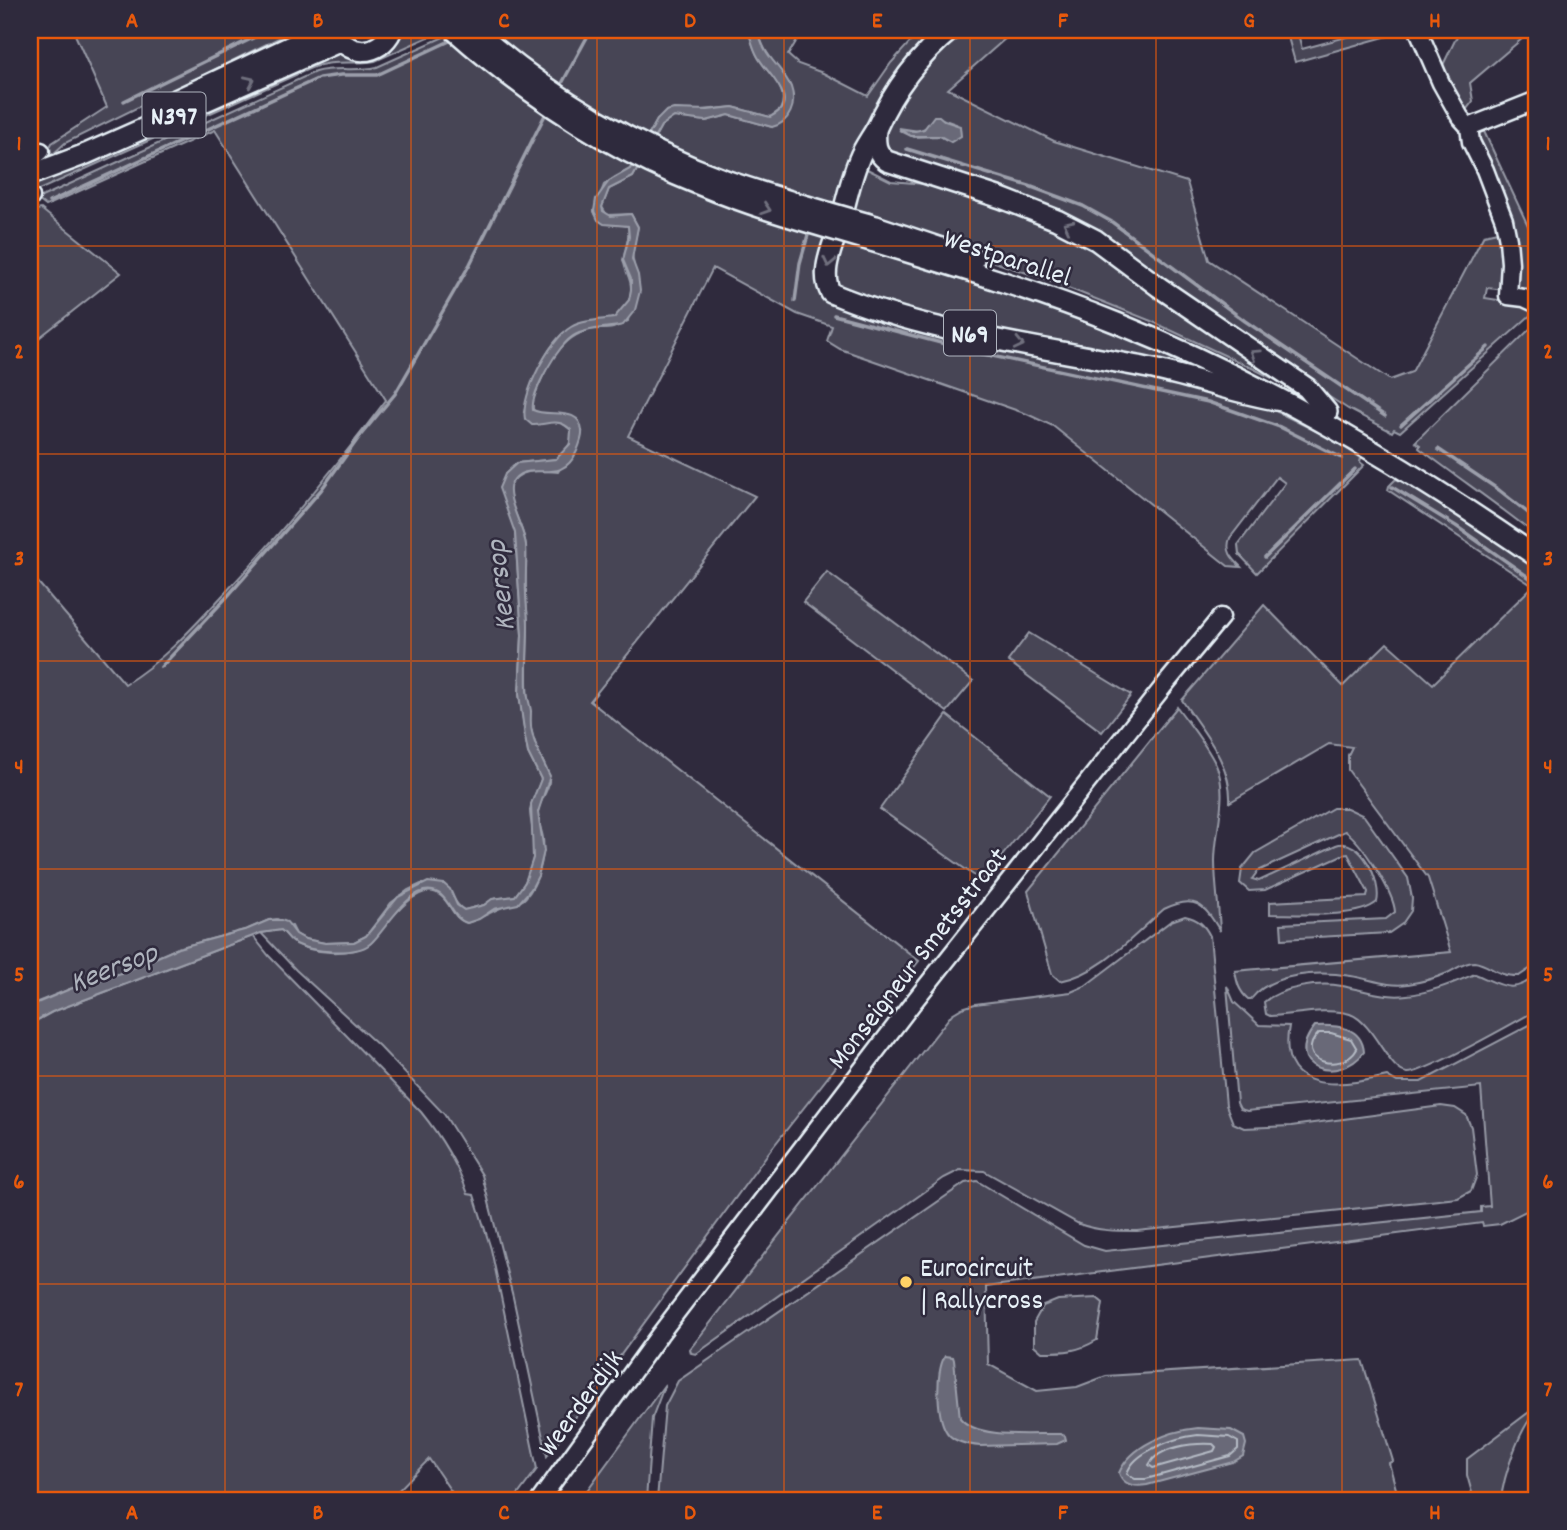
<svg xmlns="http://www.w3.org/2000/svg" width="1567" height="1530" viewBox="0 0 1567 1530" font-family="Dekko,sans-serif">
	<rect width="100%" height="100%" fill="#2f2a3d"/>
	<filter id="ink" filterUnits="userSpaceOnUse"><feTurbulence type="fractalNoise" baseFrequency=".0143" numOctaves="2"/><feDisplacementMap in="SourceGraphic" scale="14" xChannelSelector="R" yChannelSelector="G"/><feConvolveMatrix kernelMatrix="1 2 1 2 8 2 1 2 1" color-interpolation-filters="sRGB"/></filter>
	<g filter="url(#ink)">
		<g fill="#464455" stroke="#979aa6" stroke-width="2" fill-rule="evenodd">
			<path d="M73 30H295L65 143 51 156 30 167 45 156 52 143 107 107Z"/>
			<path d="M398 30H444L375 61C353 65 332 59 311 68L30 194V183L295 64 343 51Z"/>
			<path d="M459 30H748C751 39 753 48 758 57 768 75 791 89 780 110L770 117 733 107 691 111 674 109 657 120 630 169 615 177 604 185 594 211C600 229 614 222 628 226 631 239 623 249 624 262 625 272 631 278 631 288 630 333 579 317 561 335 541 356 531 384 524 412L563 424 571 430C573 443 566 452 556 459L517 463 505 474 515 533 522 635 519 694 528 753 541 779C538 790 532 798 530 810 530 818 532 825 533 833 536 856 531 878 515 896L493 899 484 905 464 910C454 905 452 892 444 884H421L408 890 391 903 366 936 354 942 325 943 305 939 296 934 292 926 277 919 269 920 248 929 178 948 121 973 70 989 30 1005V573L125 684C164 660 193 627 224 594 282 532 335 468 386 400L215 130 46 206 37 199 315 72C336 66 357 72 377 67Z"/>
			<path d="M759 30H803L788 55 798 64 823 73 868 96 891 63 921 30H940L872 115 863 132 818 283 1060 356 1259 403 1330 438 1361 458 1360 462 1364 465 1257 573 1239 554 1238 545 1285 483 1277 477 1230 538C1225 551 1232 558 1241 567L1228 566 1053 426 1027 414 840 349 827 341 832 326 797 314 713 268 628 436 755 496 590 701 919 961 769 1152 547 1456 513 1297 482 1175 444 1114 379 1046 296 970 261 933 281 930C286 934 288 938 293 942 313 955 352 956 371 943 383 928 419 876 441 896 452 905 452 918 467 923 482 918 495 909 511 904 516 903 522 902 525 898 538 884 545 857 543 838 542 830 537 821 538 812 539 801 548 792 549 782 551 774 534 745 532 733 525 698 527 661 528 626 528 615 526 605 526 594 525 578 527 562 526 546 525 529 505 498 510 486 519 467 541 471 558 472L582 432 533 410 532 403C542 376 556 340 586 331 595 328 604 330 613 328 618 326 623 323 628 321L634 267 632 253 638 227 631 214 607 215 602 207 609 189 633 177 661 126 674 117 706 121 729 115 772 127 793 96C785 72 761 56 759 30Z"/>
			<path d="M962 30H1015L948 89 1054 141 1187 182 1209 260 1390 380 1412 372 1484 235 1502 231V286L1497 289 1487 288 1485 298 1529 305 1534 312 1400 432 1394 429 1392 432 1348 409 1271 359 1157 276 888 152C886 147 883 141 884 136 887 105 939 49 962 30ZM942 119 956 124 947 140 940 136 914 137 899 128 919 131Z"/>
			<path d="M1286 30H1297L1302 49 1372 30 1406 31 1295 62Z"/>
			<path d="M1460 30H1515L1523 38 1470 83 1473 101 1463 114 1441 69Z"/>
			<path d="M1481 125 1537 245V297L1517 292 1514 287 1473 136Z"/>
			<path d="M865 168 891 181 925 184 962 192 1090 243 1307 396 1254 369 1151 321 1048 280 922 238 869 212 858 247 1003 285 1226 377 1029 343 852 296 836 284 837 257Z"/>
			<path d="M30 206 37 210 41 209 121 273 30 345Z"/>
			<path d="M1537 322V536C1499 505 1458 478 1419 448L1420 445 1415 442Z"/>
			<path d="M1396 479 1421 490 1537 568V964L1519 976C1514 976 1508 976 1503 974 1493 971 1485 963 1474 962 1463 962 1454 971 1445 974 1433 979 1421 982 1408 984 1387 987 1371 979 1351 976 1319 971 1272 972 1251 999H1248C1239 991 1237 983 1235 971L1451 952 1428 878 1348 770V755L1352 747 1329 744 1230 802C1232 763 1202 731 1182 700L1264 605 1343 686 1387 643 1433 684 1533 586 1388 490 1389 486Z"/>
			<path d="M827 572 973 681 947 712 803 602Z"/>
			<path d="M1029 633 1131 695 1102 732 1008 661Z"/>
			<path d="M1177 707C1190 725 1206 744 1216 765 1229 793 1215 831 1215 861 1215 884 1219 908 1220 931 1204 904 1195 894 1164 909 1133 936 1102 973 1060 981L1052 974 1028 891Z"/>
			<path d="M947 715 1050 796 982 881 880 809Z"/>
			<path d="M1333 808H1347L1364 816 1408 878 1412 898 1411 911 1402 924 1389 933 1282 939 1281 924 1386 919 1395 912C1394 893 1361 841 1345 831L1258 871 1252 879 1259 881 1336 845C1361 836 1382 882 1377 902 1358 919 1296 914 1270 914V902L1367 897 1368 892 1348 854 1342 855 1265 890 1249 891 1240 883 1242 869 1255 853Z"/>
			<path d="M1185 916C1198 919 1204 924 1210 936L1226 1105 1233 1123 1244 1128 1291 1126 1441 1106 1455 1108 1466 1115 1471 1127 1477 1175 1471 1191 1458 1198 1137 1231C1116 1231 1098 1231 1079 1224L984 1171 960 1170 944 1178 696 1354 691 1353 690 1349 952 1014 962 1008 975 1004 1071 992 1085 986 1171 921Z"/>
			<path d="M253 936 269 956 421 1112C442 1138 457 1163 468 1194L474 1195 491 1249 537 1469 514 1500H457L429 1459 389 1500H30V1024L52 1012Z"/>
			<path d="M1475 974C1501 985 1514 996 1537 974V1010C1517 1021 1425 1074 1408 1073 1388 1072 1375 1023 1350 1014 1330 1007 1292 1015 1270 1016L1266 1014 1264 1002C1282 987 1318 982 1342 986 1363 990 1385 998 1407 995 1430 993 1453 983 1475 974Z"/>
			<path d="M1227 986 1234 1002 1259 1025 1289 1026C1276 1096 1341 1087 1387 1076L1397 1082H1421L1537 1021V1211L1534 1207 1500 1224 1483 1226 1482 1223 986 1287 988 1364 1037 1391 1077 1387 1106 1376 1362 1360 1393 1461 1389 1463 1399 1500H657L665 1406 678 1381 965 1183 977 1181 1084 1245 1105 1251 1481 1212V1207L1490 1206 1481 1087 1247 1111 1240 1109 1237 1103Z"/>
			<path d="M1097 1298 1103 1303 1097 1340C1077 1352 1065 1352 1042 1352L1034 1345V1322L1043 1306 1058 1300Z"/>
			<path d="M665 1384 652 1418 646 1500H580Z"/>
			<path d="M1537 1406V1412C1520 1424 1503 1479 1501 1500H1474L1467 1475V1459Z"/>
		</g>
		<g fill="#696978" stroke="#9c9fab" stroke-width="2">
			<path d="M748 30H759C761 55 782 66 791 87 797 104 790 123 772 127L729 115 706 121 674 117 661 126 633 177 609 189 602 207 603 211 611 216 631 214 638 227 632 259 638 275 640 291 635 310 623 325C607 329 590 327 575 335 559 343 530 393 533 410 548 418 580 405 582 431 583 437 579 446 577 451 560 490 526 455 511 484 505 497 524 528 526 545 527 561 525 577 526 593 526 604 528 614 528 625 528 646 526 668 527 690 527 697 530 704 531 711 531 718 530 725 532 732 535 748 543 762 550 776L538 812 544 851 538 876 531 889 518 904 494 909 479 919 467 923C450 918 450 895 433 891 408 885 385 932 370 944 355 956 312 952 296 944 289 941 287 934 281 930L261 933 52 1012 30 1024V1006L70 989 121 973 178 948 248 929 269 920H281L287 922 296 934 305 939 325 943 354 942 366 936 398 897 428 882 444 884 450 889 457 905 464 910 484 905 492 899 515 896 525 882 533 858 531 804 541 779 528 753 525 737 519 694 522 635 515 533 499 488 505 474 517 463 556 459 570 444 571 430C559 417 547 425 532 425L525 419C520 395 550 339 571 327 583 320 600 320 614 318L629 300 631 290V279L623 260 629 237 628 226 604 224 598 220 594 211 596 199 609 181 630 169 657 120 666 111 674 109 708 110 733 107 770 117C803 102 768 75 758 57 753 49 751 39 748 30Z"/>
			<path d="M934 116H939L945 121 960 126 961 136 951 142 940 136H911L899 130 915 131 924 129Z"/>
			<path d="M1315 1026C1336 1025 1362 1026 1364 1052 1340 1085 1280 1069 1315 1026Z"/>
			<path d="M945 1356 953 1357 954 1360 960 1418C978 1440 1033 1433 1060 1434L1065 1436 1066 1440 1057 1444 980 1446C969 1445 957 1443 949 1435 936 1421 935 1371 945 1356Z"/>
			<path d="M1198 1428 1231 1430 1244 1437 1246 1444 1243 1456 1233 1462 1147 1485C1135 1487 1123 1485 1119 1473 1131 1445 1169 1431 1198 1428Z"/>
		</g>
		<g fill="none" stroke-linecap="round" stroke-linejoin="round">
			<g stroke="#b5bbc5" stroke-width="2">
				<path d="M1331 1033 1351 1039 1357 1049C1343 1075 1291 1061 1319 1033Z"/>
				<path d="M1198 1435 1229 1437 1238 1442V1449L1230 1456 1146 1479H1135L1127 1474C1133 1451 1177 1437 1198 1435Z"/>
				<path d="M1213 1444 1216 1447 1214 1451 1153 1468 1149 1465C1159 1446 1193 1443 1213 1444Z"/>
			</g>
			<g stroke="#9c9fab" stroke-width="3.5">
				<path d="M560 87 591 30"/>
				<path d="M124 101 269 30"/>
				<path d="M907 149 1029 186 1083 206 1112 222 1245 321 1385 416"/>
				<path d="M49 202 319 78 341 75H377L454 39"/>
				<path d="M795 301 800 263 808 235"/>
				<path d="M834 315 983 354 1208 402 1280 427 1342 458"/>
				<path d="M1401 425 1488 347"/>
				<path d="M1438 449 1499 490 1537 520"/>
				<path d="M1392 487 1456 526 1537 583"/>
				<path d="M1265 557 1355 469"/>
				<path d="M161 667 226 598 321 490 360 436 395 394 470 264 548 109"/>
			</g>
			<defs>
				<g id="minor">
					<path d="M1418 30 1441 83 1460 117 1469 127 1471 142 1485 170 1504 220 1508 240 1510 263 1508 296 1524 298 1537 304"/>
					<path d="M1469 127 1537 100"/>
					<path d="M30 160 41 151"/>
					<path d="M30 197H31"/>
					<path d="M540 1500 660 1334 912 1004 1163 687 1221 617"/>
				</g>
				<g id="major">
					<path d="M335 30C346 58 380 57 392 30"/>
					<path d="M951 30C919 56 894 89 877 127 871 138 863 148 859 159 850 180 846 204 839 226 833 246 819 273 831 293 929 334 1044 347 1148 368 1193 377 1236 394 1282 401"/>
					<path d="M154 110 325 30"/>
					<path d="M876 129C875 143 875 152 887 161L1001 198 1057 220 1096 240 1159 287 1307 388 1327 412"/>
					<path d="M30 175 86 154 341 41"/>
					<path d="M876 226 974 259"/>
					<path d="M871 241C954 266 1037 291 1117 323 1266 383 1406 466 1537 557"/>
				</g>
			</defs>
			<use href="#minor" stroke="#e8f1f8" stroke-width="21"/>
			<use href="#major" stroke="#e8f1f8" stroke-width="24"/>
			<use href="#minor" stroke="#2f2a3d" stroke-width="16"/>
			<use href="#major" stroke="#2f2a3d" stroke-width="19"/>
			<defs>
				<g id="major-bridge">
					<path d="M454 30C527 95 609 149 700 185 755 208 814 224 871 241"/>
					<path d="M478 33C550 97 637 148 728 181 777 198 827 212 876 226"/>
				</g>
			</defs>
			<use href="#major-bridge" stroke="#e8f1f8" stroke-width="24" stroke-linecap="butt"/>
			<use href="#major-bridge" stroke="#2f2a3d" stroke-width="19"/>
		</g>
		<defs><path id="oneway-chevron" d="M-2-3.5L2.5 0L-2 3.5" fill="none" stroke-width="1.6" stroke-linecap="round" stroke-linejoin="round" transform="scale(1.75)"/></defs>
		<g stroke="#70707e">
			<use href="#oneway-chevron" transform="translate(250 81) rotate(-24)"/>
			<use href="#oneway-chevron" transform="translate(766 209) rotate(18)"/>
			<use href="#oneway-chevron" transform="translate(1068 225) rotate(-153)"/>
			<use href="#oneway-chevron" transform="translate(829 262) rotate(102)"/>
			<use href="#oneway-chevron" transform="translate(1019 344) rotate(13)"/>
			<use href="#oneway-chevron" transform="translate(1255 354) rotate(-146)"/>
		</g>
	</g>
	<path fill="none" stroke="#e8590c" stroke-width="2" stroke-opacity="0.55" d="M225 30V1500M411 30V1500M597 30V1500M784 30V1500M970 30V1500M1156 30V1500M1342 30V1500M30 246H1537M30 454H1537M30 661H1537M30 869H1537M30 1076H1537M30 1284H1537"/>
	<circle fill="#ffd166" stroke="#2f2a3d" stroke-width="2.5" cx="906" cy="1282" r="7"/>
	<g text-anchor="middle" stroke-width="5" stroke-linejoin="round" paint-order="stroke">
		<g fill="#2f2a3d" stroke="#b0b5c0" stroke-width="2">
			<rect x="142.5" y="92.5" width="63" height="45" rx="5"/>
			<rect x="944" y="310.5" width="52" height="45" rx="5"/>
		</g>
		<g font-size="26" font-weight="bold" fill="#e8f1f8">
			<text x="174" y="124">N397</text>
			<text x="970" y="342">N69</text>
		</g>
		<g font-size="28" fill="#e8f1f8" stroke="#2f2a3d">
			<text transform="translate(1008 256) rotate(18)" y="10">Westparallel</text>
			<text transform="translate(916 957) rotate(-52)" y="10">Monseigneur Smetsstraat</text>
			<text transform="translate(579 1402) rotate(-54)" y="10">Weerderdijk</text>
		</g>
		<g font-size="28" fill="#e8f1f8" stroke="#2f2a3d" text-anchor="start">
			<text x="920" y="1276">Eurocircuit<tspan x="920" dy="32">| Rallycross</tspan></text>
		</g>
		<g font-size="30" font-style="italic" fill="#afb4be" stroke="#2f2a3d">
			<text transform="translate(499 586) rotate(-96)" y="10">Keersop</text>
			<text transform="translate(113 966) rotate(-21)" y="10">Keersop</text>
		</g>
	</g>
	<rect width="1567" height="1530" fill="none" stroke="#2f2a3d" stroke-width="77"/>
	<rect x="38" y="38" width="1490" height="1454" fill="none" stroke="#e8590c" stroke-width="2.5"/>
	<g font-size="23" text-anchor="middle" font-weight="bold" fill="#e8590c">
		<text x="132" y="27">A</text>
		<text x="318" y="27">B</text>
		<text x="504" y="27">C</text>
		<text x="690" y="27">D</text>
		<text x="877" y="27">E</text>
		<text x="1063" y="27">F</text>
		<text x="1249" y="27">G</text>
		<text x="1435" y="27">H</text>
		<text x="19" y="150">1</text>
		<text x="1548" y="150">1</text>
		<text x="19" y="358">2</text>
		<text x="1548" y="358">2</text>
		<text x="19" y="565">3</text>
		<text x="1548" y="565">3</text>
		<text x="19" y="773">4</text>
		<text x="1548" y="773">4</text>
		<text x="19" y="981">5</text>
		<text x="1548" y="981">5</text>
		<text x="19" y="1188">6</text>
		<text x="1548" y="1188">6</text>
		<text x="19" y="1396">7</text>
		<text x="1548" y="1396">7</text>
		<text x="132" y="1519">A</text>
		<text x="318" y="1519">B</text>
		<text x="504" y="1519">C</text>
		<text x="690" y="1519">D</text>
		<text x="877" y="1519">E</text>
		<text x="1063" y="1519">F</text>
		<text x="1249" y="1519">G</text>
		<text x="1435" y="1519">H</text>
	</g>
</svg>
